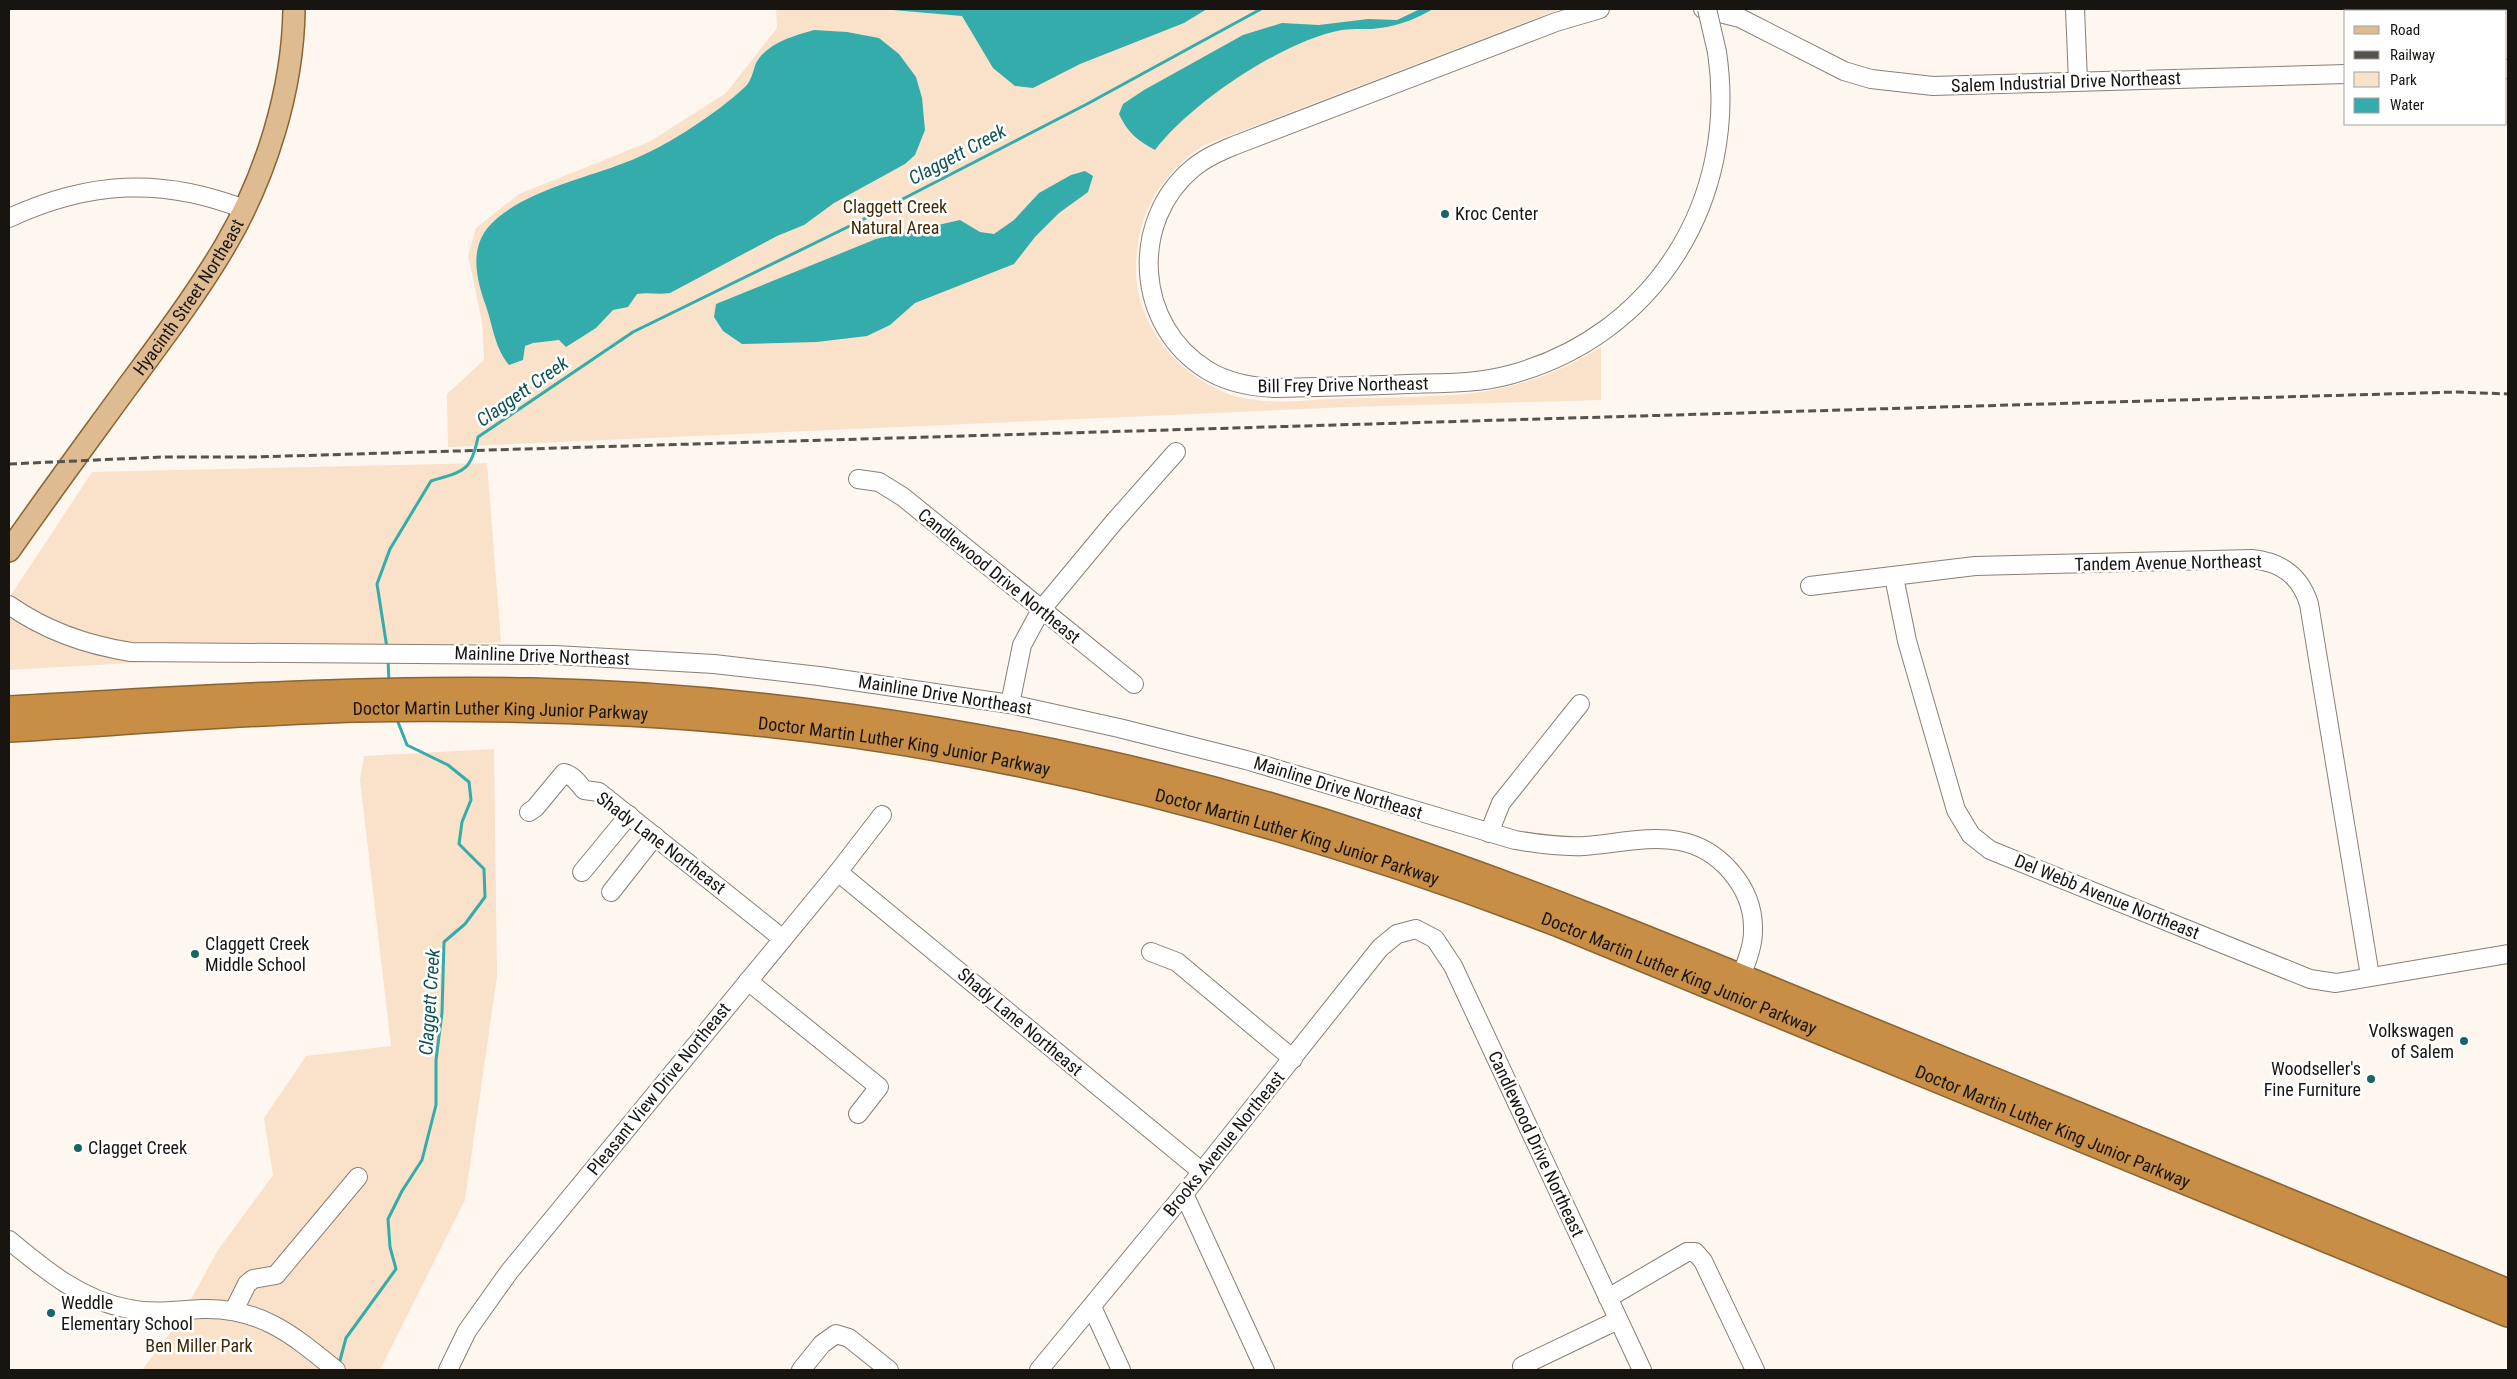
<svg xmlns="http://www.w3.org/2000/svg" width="2517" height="1379" viewBox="0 0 2517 1379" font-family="'Roboto Condensed',sans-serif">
	<rect width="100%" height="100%" fill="#fef7f0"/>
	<g fill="#f9e2c9">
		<path d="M776 9H1560L1202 146C1159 177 1137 213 1136 267 1135 327 1182 381 1239 397 1269 405 1303 400 1334 399 1383 397 1432 398 1481 392 1525 385 1563 371 1601 347V400L1349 407 448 447 447 394 484 360 482 322 468 255 476 228 519 194 649 142 726 93 777 28Z"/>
		<path d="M487 463 501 642 9 670V598L92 472Z"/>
		<path d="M494 749 497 976 465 1200 380 1370H142L178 1323 218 1250 273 1175 264 1118 306 1056 391 1046 360 780 364 756Z"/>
	</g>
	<g fill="#33acab">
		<path d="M881 9H1207L1184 23 1080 64 1033 88 1015 86 993 68 962 16Z"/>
		<path d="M1420 9H1433C1418 18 1398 26 1380 28 1368 30 1354 28 1342 30 1282 41 1191 103 1155 150 1138 141 1127 132 1119 114L1123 104 1144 90 1243 35 1282 23 1319 25 1368 19 1397 20Z"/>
		<path d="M814 30 847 32 879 38 899 54 916 77 922 98 925 130 915 155 905 164 834 203 804 225 777 236 670 293C658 295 648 292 637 294L628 307 613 310 596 328 566 347 559 340 533 343 525 346 523 360 509 365C495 348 493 327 486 306 478 284 470 255 484 233 509 195 583 179 624 163 644 156 677 138 694 126 711 115 730 101 745 87 751 82 753 71 756 63 767 43 793 36 814 30Z"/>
		<path d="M1085 171 1093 176 1088 192 1059 213 1035 237 1014 264 915 303 890 325 867 336 817 342 742 344 723 331 714 317 716 304 876 239 960 220 980 232 994 234 1014 220 1039 193 1071 175Z"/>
	</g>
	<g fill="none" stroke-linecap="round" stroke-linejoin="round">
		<g stroke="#33acab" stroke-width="3">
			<path d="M387 648 377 584 390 549 431 481C464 471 471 472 478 437L633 332 860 221 1087 104 1261 9"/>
			<path d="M388 659 389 683"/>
			<path d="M339 1364 346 1338 396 1269 390 1247 388 1219 402 1191 422 1160 436 1105V1060L442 1013 444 942 465 924 485 897 484 869 459 844 462 822 471 800 469 782 448 765 407 745 396 717"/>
		</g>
		<defs>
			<g id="minor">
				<path d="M1600 9 1556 22 1233 146C1219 152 1205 158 1193 168 1129 221 1135 326 1207 370 1228 383 1251 387 1275 388 1319 387 1363 386 1408 384 1441 383 1476 384 1509 375 1655 336 1739 200 1717 52"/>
				<path d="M1703 9 1740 18 1844 71 1871 79 1933 86 2346 74"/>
				<path d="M2075 9 2078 81"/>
				<path d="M2506 69H2508"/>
				<path d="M9 218C89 181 162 177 244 209"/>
				<path d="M858 479 879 482 903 497 1134 684"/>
				<path d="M1894 577 1907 641 1956 810 1971 835 1990 850 2310 979 2336 983 2508 954"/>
				<path d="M1810 586 1975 566 2252 559C2281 562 2300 575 2309 604L2370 976"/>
				<path d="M9 605C46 631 86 645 131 652L555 655 714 664 819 676 1010 704 1119 728 1246 760 1515 840C1538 844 1560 847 1584 846 1614 844 1649 835 1679 841 1719 848 1753 887 1753 928 1754 947 1744 968 1737 986"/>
				<path d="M1010 704 1022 645 1041 610 1114 522 1176 452"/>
				<path d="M529 812 535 808 564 773C573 775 578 783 584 790L599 792 783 939"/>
				<path d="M1489 833 1501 803 1580 704"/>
				<path d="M582 872 629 815"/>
				<path d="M838 872 1201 1171"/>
				<path d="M611 892 655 836"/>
				<path d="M1151 952 1177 962 1293 1059"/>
				<path d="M748 981 879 1087 858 1114"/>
				<path d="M1184 1194 1265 1370"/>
				<path d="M9 1240C45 1270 82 1301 130 1309 154 1314 177 1310 202 1309 260 1307 293 1335 336 1370"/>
				<path d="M1608 1298 1687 1252H1695L1703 1261 1755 1370"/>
				<path d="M1092 1307 1121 1370"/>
				<path d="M234 1310 247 1284 253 1279 276 1275 358 1177"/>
				<path d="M1522 1366 1618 1320"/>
				<path d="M448 1370 467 1331 509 1272 838 872 882 815"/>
				<path d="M801 1370 822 1344 836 1334 849 1338 889 1370"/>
				<path d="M1039 1370 1184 1194 1380 948 1397 934 1416 929 1435 939 1453 966 1642 1370"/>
			</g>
			<g id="major">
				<path id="s1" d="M9 551C48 495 88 441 128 386 162 340 196 295 225 246 266 176 293 90 294 9"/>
			</g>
			<g id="highway">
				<path d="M9 709C183 699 357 688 532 691 666 694 802 708 935 730 1085 755 1235 791 1379 840 1545 895 1706 963 1867 1029 2081 1116 2295 1204 2508 1292"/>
				<path id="s2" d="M9 729C125 722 241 712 357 709 447 707 537 709 627 713 947 729 1260 809 1559 924L2508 1314"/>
			</g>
		</defs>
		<use href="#minor" stroke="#897f75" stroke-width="20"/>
		<use href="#major" stroke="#8a6433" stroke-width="24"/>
		<use href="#highway" stroke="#8a6433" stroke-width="28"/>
		<use href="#minor" stroke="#fff" stroke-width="18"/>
		<use href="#major" stroke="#debb90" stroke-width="21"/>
		<use href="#highway" stroke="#c88e46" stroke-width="25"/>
		<path stroke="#56524d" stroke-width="3" stroke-dasharray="8 4" stroke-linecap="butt" d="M9 464 162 457H254L2315 396 2457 392 2508 394"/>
		<defs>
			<path id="minor-bridge" d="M1707 9 1717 52"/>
		</defs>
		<use href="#minor-bridge" stroke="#897f75" stroke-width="20" stroke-linecap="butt"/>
		<use href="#minor-bridge" stroke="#fff" stroke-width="18"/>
	</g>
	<g fill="#176665" stroke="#fff" stroke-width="2">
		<circle cx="1445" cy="214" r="5"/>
		<circle cx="195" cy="954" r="5"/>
		<circle cx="2464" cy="1041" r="5"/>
		<circle cx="2371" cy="1079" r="5"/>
		<circle cx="78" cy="1148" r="5"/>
		<circle cx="51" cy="1313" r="5"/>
	</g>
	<g text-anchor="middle" stroke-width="5" stroke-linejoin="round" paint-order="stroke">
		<g font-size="18" fill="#181511" stroke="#fff">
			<text transform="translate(2066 82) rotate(-2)" y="6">Salem Industrial Drive Northeast</text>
			<text dy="6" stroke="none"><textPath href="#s1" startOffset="311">Hyacinth Street Northeast</textPath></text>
			<text transform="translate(1343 385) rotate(-1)" y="6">Bill Frey Drive Northeast</text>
			<text transform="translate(2168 563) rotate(-1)" y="6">Tandem Avenue Northeast</text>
			<text transform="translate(999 576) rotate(39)" y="6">Candlewood Drive Northeast</text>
			<text transform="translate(542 656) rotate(2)" y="6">Mainline Drive Northeast</text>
			<text transform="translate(945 695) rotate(9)" y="6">Mainline Drive Northeast</text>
			<text dy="6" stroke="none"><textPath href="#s2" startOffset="492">Doctor Martin Luther King Junior Parkway</textPath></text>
			<text dy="6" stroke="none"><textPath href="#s2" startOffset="898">Doctor Martin Luther King Junior Parkway</textPath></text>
			<text transform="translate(1338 788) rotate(17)" y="6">Mainline Drive Northeast</text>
			<text dy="6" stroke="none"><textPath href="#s2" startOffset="1302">Doctor Martin Luther King Junior Parkway</textPath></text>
			<text transform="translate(661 843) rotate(37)" y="6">Shady Lane Northeast</text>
			<text transform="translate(2107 897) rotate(22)" y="6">Del Webb Avenue Northeast</text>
			<text dy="6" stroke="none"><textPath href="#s2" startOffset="1708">Doctor Martin Luther King Junior Parkway</textPath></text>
			<text transform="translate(1020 1022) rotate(40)" y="6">Shady Lane Northeast</text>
			<text transform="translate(659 1089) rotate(-51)" y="6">Pleasant View Drive Northeast</text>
			<text dy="6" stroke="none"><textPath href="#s2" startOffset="2112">Doctor Martin Luther King Junior Parkway</textPath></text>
			<text transform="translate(1224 1144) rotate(-51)" y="6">Brooks Avenue Northeast</text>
			<text transform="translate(1536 1144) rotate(65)" y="6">Candlewood Drive Northeast</text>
		</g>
		<g font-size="18" fill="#432802" stroke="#fff">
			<text x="895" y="213">Claggett Creek<tspan x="895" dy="21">Natural Area</tspan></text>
			<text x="199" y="1352">Ben Miller Park</text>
		</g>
		<g font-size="18" fill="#181511" stroke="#fff" text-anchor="start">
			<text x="1455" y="220">Kroc Center</text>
			<text x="205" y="950">Claggett Creek<tspan x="205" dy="21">Middle School</tspan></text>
			<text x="2454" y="1037" text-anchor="end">Volkswagen<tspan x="2454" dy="21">of Salem</tspan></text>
			<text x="2361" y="1075" text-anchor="end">Woodseller's<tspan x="2361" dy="21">Fine Furniture</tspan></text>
			<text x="88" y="1154">Clagget Creek</text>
			<text x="61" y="1309">Weddle<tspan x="61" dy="21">Elementary School</tspan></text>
		</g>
		<g font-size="19" font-style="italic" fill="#0f5353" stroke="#fff">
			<text transform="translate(957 154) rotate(-28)" y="7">Claggett Creek</text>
			<text transform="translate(522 391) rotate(-35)" y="7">Claggett Creek</text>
			<text transform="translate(429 1002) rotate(-86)" y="7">Claggett Creek</text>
		</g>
	</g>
	<rect width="2517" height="1379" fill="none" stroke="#181511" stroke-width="20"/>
	<rect x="2344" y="10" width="162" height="115" fill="#ffffff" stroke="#a3a1a0"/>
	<rect x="2354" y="26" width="25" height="8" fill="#debb90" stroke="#a3a1a0"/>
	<text x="2390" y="35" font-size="15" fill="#181511">Road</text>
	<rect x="2354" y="51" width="25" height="8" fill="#56524d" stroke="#a3a1a0"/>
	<text x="2390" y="60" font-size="15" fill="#181511">Railway</text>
	<rect x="2354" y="72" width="25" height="15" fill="#f9e2c9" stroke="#a3a1a0"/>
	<text x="2390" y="85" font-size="15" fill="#181511">Park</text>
	<rect x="2354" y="98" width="25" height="15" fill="#33acab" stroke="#a3a1a0"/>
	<text x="2390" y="110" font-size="15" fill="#181511">Water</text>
</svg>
